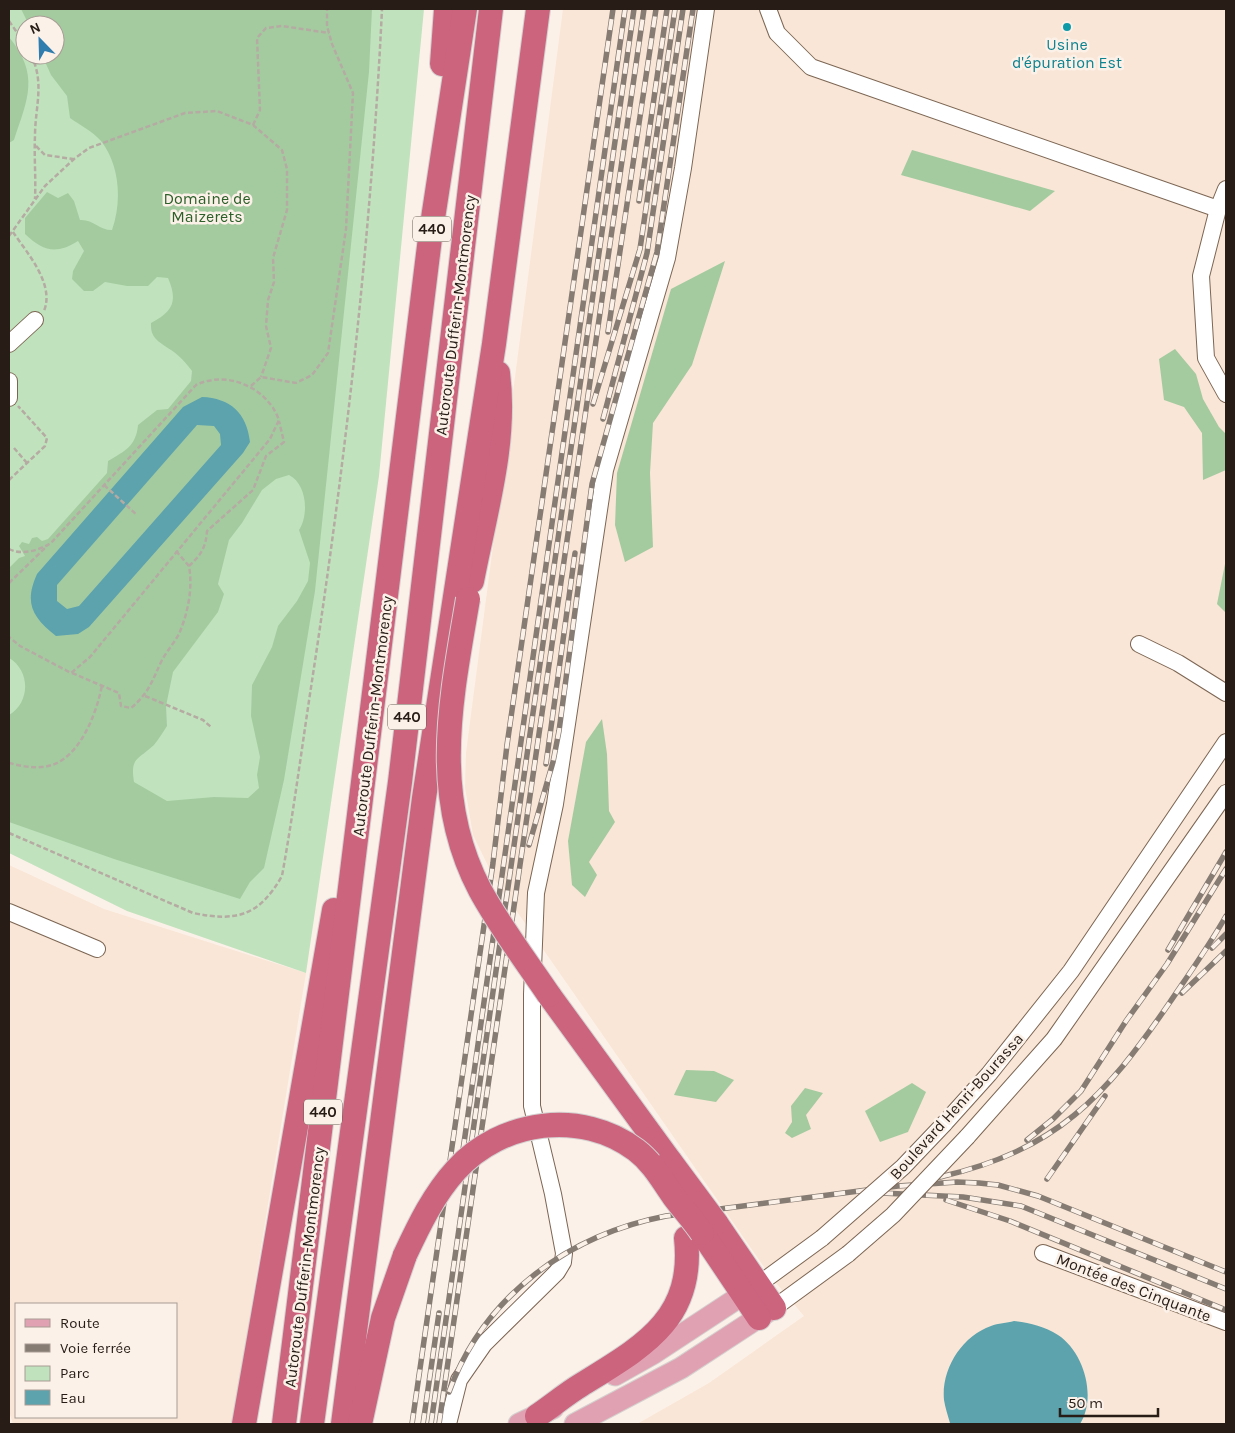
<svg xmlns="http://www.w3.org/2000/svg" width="1235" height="1433" viewBox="0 0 1235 1433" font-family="Karla,sans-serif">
	<rect width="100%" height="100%" fill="#fcf1e9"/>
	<g fill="#f9e6d6" fill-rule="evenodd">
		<path d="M563 9H1226V1424H637L709 1383 804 1316 771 1277 495 880 473 835 465 787 466 753Z"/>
		<path d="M9 865 104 909 306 973 232 1424H13L9 1411ZM16 1304H176V1417H16Z"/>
	</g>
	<path fill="#c0e3bd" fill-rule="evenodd" d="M9 9H424L379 476 306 973 127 911 9 853ZM25 25H55V55H25Z"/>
	<g fill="#a4cba0" fill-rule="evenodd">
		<path d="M21 9H372L369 72 315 591 284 780 264 868 250 882 240 899 114 859 9 822V715C30 703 31 671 9 658V568L19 558 25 556 19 546 22 542 29 544 32 538 37 537 42 541 48 539 107 473 108 461C125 451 136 446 138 425L157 410 168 409 191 381 192 371C186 363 180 356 171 350 160 342 150 339 151 323 173 312 178 301 168 278L157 277 148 286H127L105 282 93 291H84L72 279 73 271 84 251 78 241C56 255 43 251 25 234V218L47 192 58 198 68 193 74 201 80 220C93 219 99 230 112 230 122 202 120 165 101 141 93 132 80 125 70 118L67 96 51 75 42 55H55V25H29ZM289 475C307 484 309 515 299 530L310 563 308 581 297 601 278 626 272 647 252 685 251 716 260 757 257 775 259 788 248 798 214 797 167 801 134 782C130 757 138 760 154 745 159 739 163 732 167 726L166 706 173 672 218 612 224 594 218 584 229 540 242 523 262 490 276 479Z"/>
		<path d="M9 37C40 75 28 98 14 140L9 143Z"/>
		<path d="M912 150 1055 191 1030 211 901 175Z"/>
		<path d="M725 261 692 365 653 423 650 473 653 547 625 562 615 525 617 473 671 289Z"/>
		<path d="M1175 349 1196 374 1203 399 1219 427 1226 434V470L1203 480 1202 433 1184 407 1164 400 1159 359Z"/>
		<path d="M1226 559V613L1217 604Z"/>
		<path d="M602 719 607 754 609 811 615 822 589 862 597 875 585 897 572 885 568 841 586 742Z"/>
		<path d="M686 1070 714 1071 734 1080 716 1102 674 1095Z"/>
		<path d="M912 1083 926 1092 908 1132 880 1142 865 1111Z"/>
		<path d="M805 1088 823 1093 806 1115 811 1129 792 1138 785 1133 792 1122 791 1106Z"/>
	</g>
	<g fill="#5ca3ae" fill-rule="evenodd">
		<path d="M202 397C230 398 247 413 250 442L243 453 89 627 78 634 56 636C32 617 24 603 37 574L183 407ZM197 425 214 426 220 434 221 445 79 606 67 609 57 601V585Z"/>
		<path d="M1014 1321C1030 1323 1044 1326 1058 1335 1084 1352 1097 1397 1080 1424L950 1423C948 1416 945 1407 944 1400 941 1369 962 1336 991 1326 998 1323 1007 1323 1014 1321Z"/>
	</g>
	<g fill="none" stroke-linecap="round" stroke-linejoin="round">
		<defs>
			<g id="minor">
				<path d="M768 9 777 33 811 67 1218 209"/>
				<path d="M1226 189 1218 209 1201 276 1206 358 1226 394"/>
				<path d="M9 344 35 320"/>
				<path d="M9 381V398"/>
				<path d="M1139 644 1178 663 1226 693"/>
				<path d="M9 912 97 949"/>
				<path d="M944 1124 989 1074 1071 971 1226 742"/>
				<path d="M967 1137 1054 1039 1226 793"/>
				<path d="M1043 1253 1226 1322"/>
				<path d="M759 1284 822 1238"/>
				<path d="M774 1308 848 1254"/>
				<path d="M448 1424 459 1380 484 1344 557 1272 563 1262 564 1253 553 1194 532 1106V994L536 893 555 804 605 470 667 258 683 168 706 9"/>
			</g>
			<g id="major">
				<path d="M615 1375 654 1353 756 1286"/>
				<path d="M519 1424 553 1408"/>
				<path d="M575 1424 681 1368 773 1308"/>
			</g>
			<g id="highway">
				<path d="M442 64 446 9"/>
				<path d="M472 581C485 513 507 442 498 373"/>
				<path d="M549 995 670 1161"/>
				<path d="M716 1223 774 1308"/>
				<path d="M702 1233 759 1318"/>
				<path d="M537 1416C552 1406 566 1394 581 1385 642 1347 695 1320 686 1238"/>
				<path d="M244 1424 334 910"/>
				<path d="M284 1424 430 238 465 9"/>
				<path d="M312 1424 400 782 491 9"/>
				<path d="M343 1424 424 798 494 344 538 9"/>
				<path d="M360 1424 383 1318 405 1255"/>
			</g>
		</defs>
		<use href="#minor" stroke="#7c6553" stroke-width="18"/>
		<use href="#major" stroke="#d4d2d0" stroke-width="23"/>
		<use href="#highway" stroke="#d4d2d0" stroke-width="26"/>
		<g stroke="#b5aba3" stroke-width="2.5" stroke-dasharray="5 2.5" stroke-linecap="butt">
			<path d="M9 21 25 44"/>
			<path d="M31 55C45 83 35 107 35 136 34 156 36 178 35 199"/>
			<path d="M253 125 260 110 257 38 266 28 282 26 329 33"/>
			<path d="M36 146 45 155 73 159"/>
			<path d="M13 232C27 253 55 284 44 311"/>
			<path d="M9 236 45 186 74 159 89 148 185 113 217 111 253 125 282 150 287 169V210L273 258 274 282 268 300 266 326 271 348 261 377"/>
			<path d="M251 386 261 377 296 383 312 375 328 353 346 229 353 93 332 44 327 26V9"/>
			<path d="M14 448 27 463"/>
			<path d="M9 480 45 446 47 438 18 406"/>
			<path d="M104 485 137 515"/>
			<path d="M9 549C22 556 39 550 51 543L196 385C227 370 267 387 279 420L270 439 90 657 71 673 20 646 9 637"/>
			<path d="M176 551 189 566"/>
			<path d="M9 583 47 546"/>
			<path d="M72 673 119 693 121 706 131 708C149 693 152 681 162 660 167 651 174 643 179 634 188 613 193 588 189 566 201 555 206 547 207 531L253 490 266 456 284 442 279 421"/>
			<path d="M145 696 203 720 211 727"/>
			<path d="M9 763C21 766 35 769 48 766 79 760 97 713 102 685"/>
			<path d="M9 833 193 913C237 922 259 916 282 876 293 815 301 754 310 694 345 466 371 238 382 9"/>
		</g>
		<use href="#minor" stroke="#fff" stroke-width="16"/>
		<use href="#major" stroke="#e0a2b2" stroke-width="21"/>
		<use href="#highway" stroke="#cc647e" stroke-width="24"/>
		<defs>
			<g id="rail">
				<path d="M639 201 667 9"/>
				<path d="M608 332 656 9"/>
				<path d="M593 404 640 249 675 9"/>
				<path d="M603 419 647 253 683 9"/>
				<path d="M546 764 575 553"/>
				<path d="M529 845 553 762 559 731 592 484 657 252 693 9"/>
				<path d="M1212 948 1226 934"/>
				<path d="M1168 950 1226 852"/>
				<path d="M1182 993 1226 951"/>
				<path d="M1027 1140 1053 1119 1081 1091 1126 1021 1167 964 1226 869"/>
				<path d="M463 1150 625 9"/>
				<path d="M940 1177C1057 1150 1105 1097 1170 1002 1189 974 1209 946 1226 916"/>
				<path d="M1047 1179 1105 1096"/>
				<path d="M882 1193 963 1197 1021 1206 1226 1289"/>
				<path d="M946 1200 1010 1221 1226 1310"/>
				<path d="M449 1392C484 1296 568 1235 666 1216L898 1186 957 1182 979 1183 998 1185 1038 1196 1226 1272"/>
				<path d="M412 1424 493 863 507 745 613 9"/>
				<path d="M423 1424 439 1313"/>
				<path d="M431 1424 634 9"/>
				<path d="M439 1424 644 9"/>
			</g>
		</defs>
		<use href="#rail" stroke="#867c74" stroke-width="5.5"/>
		<use href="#rail" stroke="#fcf1e9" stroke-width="4" stroke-dasharray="11" stroke-linecap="butt"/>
		<defs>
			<g id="minor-bridge">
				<path d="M822 1238 903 1167 944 1124"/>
				<path d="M848 1254 893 1215 967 1137"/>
			</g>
			<g id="highway-bridge">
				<path d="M468 599C451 699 430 795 480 890 500 927 526 961 549 995"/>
				<path d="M670 1161 716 1223"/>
				<path d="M405 1255C419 1225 434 1194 456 1170 501 1120 582 1109 636 1150 653 1163 662 1180 674 1197 683 1209 694 1221 702 1233"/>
			</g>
		</defs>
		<use href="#minor-bridge" stroke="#7c6553" stroke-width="18" stroke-linecap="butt"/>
		<use href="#highway-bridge" stroke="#d4d2d0" stroke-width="26" stroke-linecap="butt"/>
		<use href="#minor-bridge" stroke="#fff" stroke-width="16"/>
		<use href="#highway-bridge" stroke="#cc647e" stroke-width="24"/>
	</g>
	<circle fill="#0f9aa8" stroke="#fcf1e9" stroke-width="2" cx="1067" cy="27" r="5"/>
	<g text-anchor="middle" stroke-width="5" stroke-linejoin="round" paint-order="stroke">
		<g fill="#fcf1e9" stroke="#675d55" stroke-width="1">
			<rect x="413" y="216.5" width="38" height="25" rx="4"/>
			<rect x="388" y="704.5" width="38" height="25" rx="4"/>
			<rect x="304" y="1099.5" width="38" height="25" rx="4"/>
		</g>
		<g font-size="15" font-weight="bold" fill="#271d16">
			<text x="432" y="234">440</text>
			<text x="407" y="722">440</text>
			<text x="323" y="1117">440</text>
		</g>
		<g font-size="16" fill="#0d838f" stroke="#fcf1e9">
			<text x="1067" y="50">Usine<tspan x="1067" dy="18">d'épuration Est</tspan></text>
		</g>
		<g font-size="16" fill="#2c6029" stroke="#fcf1e9">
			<text x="207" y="204">Domaine de<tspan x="207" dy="18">Maizerets</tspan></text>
		</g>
		<g font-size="16" fill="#271d16" stroke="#fcf1e9">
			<text transform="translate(455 315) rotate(-83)" y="6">Autoroute Dufferin-Montmorency</text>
			<text transform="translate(372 716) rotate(-83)" y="6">Autoroute Dufferin-Montmorency</text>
			<text transform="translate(956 1106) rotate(-48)" y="6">Boulevard Henri-Bourassa</text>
			<text transform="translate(304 1267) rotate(-83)" y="6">Autoroute Dufferin-Montmorency</text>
			<text transform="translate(1134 1287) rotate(21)" y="6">Montée des Cinquante</text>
		</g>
	</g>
	<rect width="1235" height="1433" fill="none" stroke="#271d16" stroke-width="20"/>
	<rect x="15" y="1303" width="162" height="115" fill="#fcf1e9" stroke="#a79c95"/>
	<rect x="25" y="1319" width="25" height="8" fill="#e0a2b2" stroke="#a79c95"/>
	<text x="60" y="1328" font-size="15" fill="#271d16">Route</text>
	<rect x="25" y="1344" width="25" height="8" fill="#867c74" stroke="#a79c95"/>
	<text x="60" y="1353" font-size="15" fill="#271d16">Voie ferrée</text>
	<rect x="25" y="1366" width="25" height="15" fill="#c0e3bd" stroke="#a79c95"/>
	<text x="60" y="1378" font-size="15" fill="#271d16">Parc</text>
	<rect x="25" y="1390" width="25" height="15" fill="#5ca3ae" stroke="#a79c95"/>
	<text x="60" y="1403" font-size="15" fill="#271d16">Eau</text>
	<g transform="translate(40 40) rotate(337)"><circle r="24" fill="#fcf1e9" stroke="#a79c95"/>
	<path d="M0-4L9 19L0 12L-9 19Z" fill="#2f7daf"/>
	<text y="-8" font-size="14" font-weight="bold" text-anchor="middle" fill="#271d16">N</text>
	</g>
	<path d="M1060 1408v8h98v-8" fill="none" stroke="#271d16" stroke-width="2.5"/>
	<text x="1068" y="1408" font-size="15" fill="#271d16" stroke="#fcf1e9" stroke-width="4" paint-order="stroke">50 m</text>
</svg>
